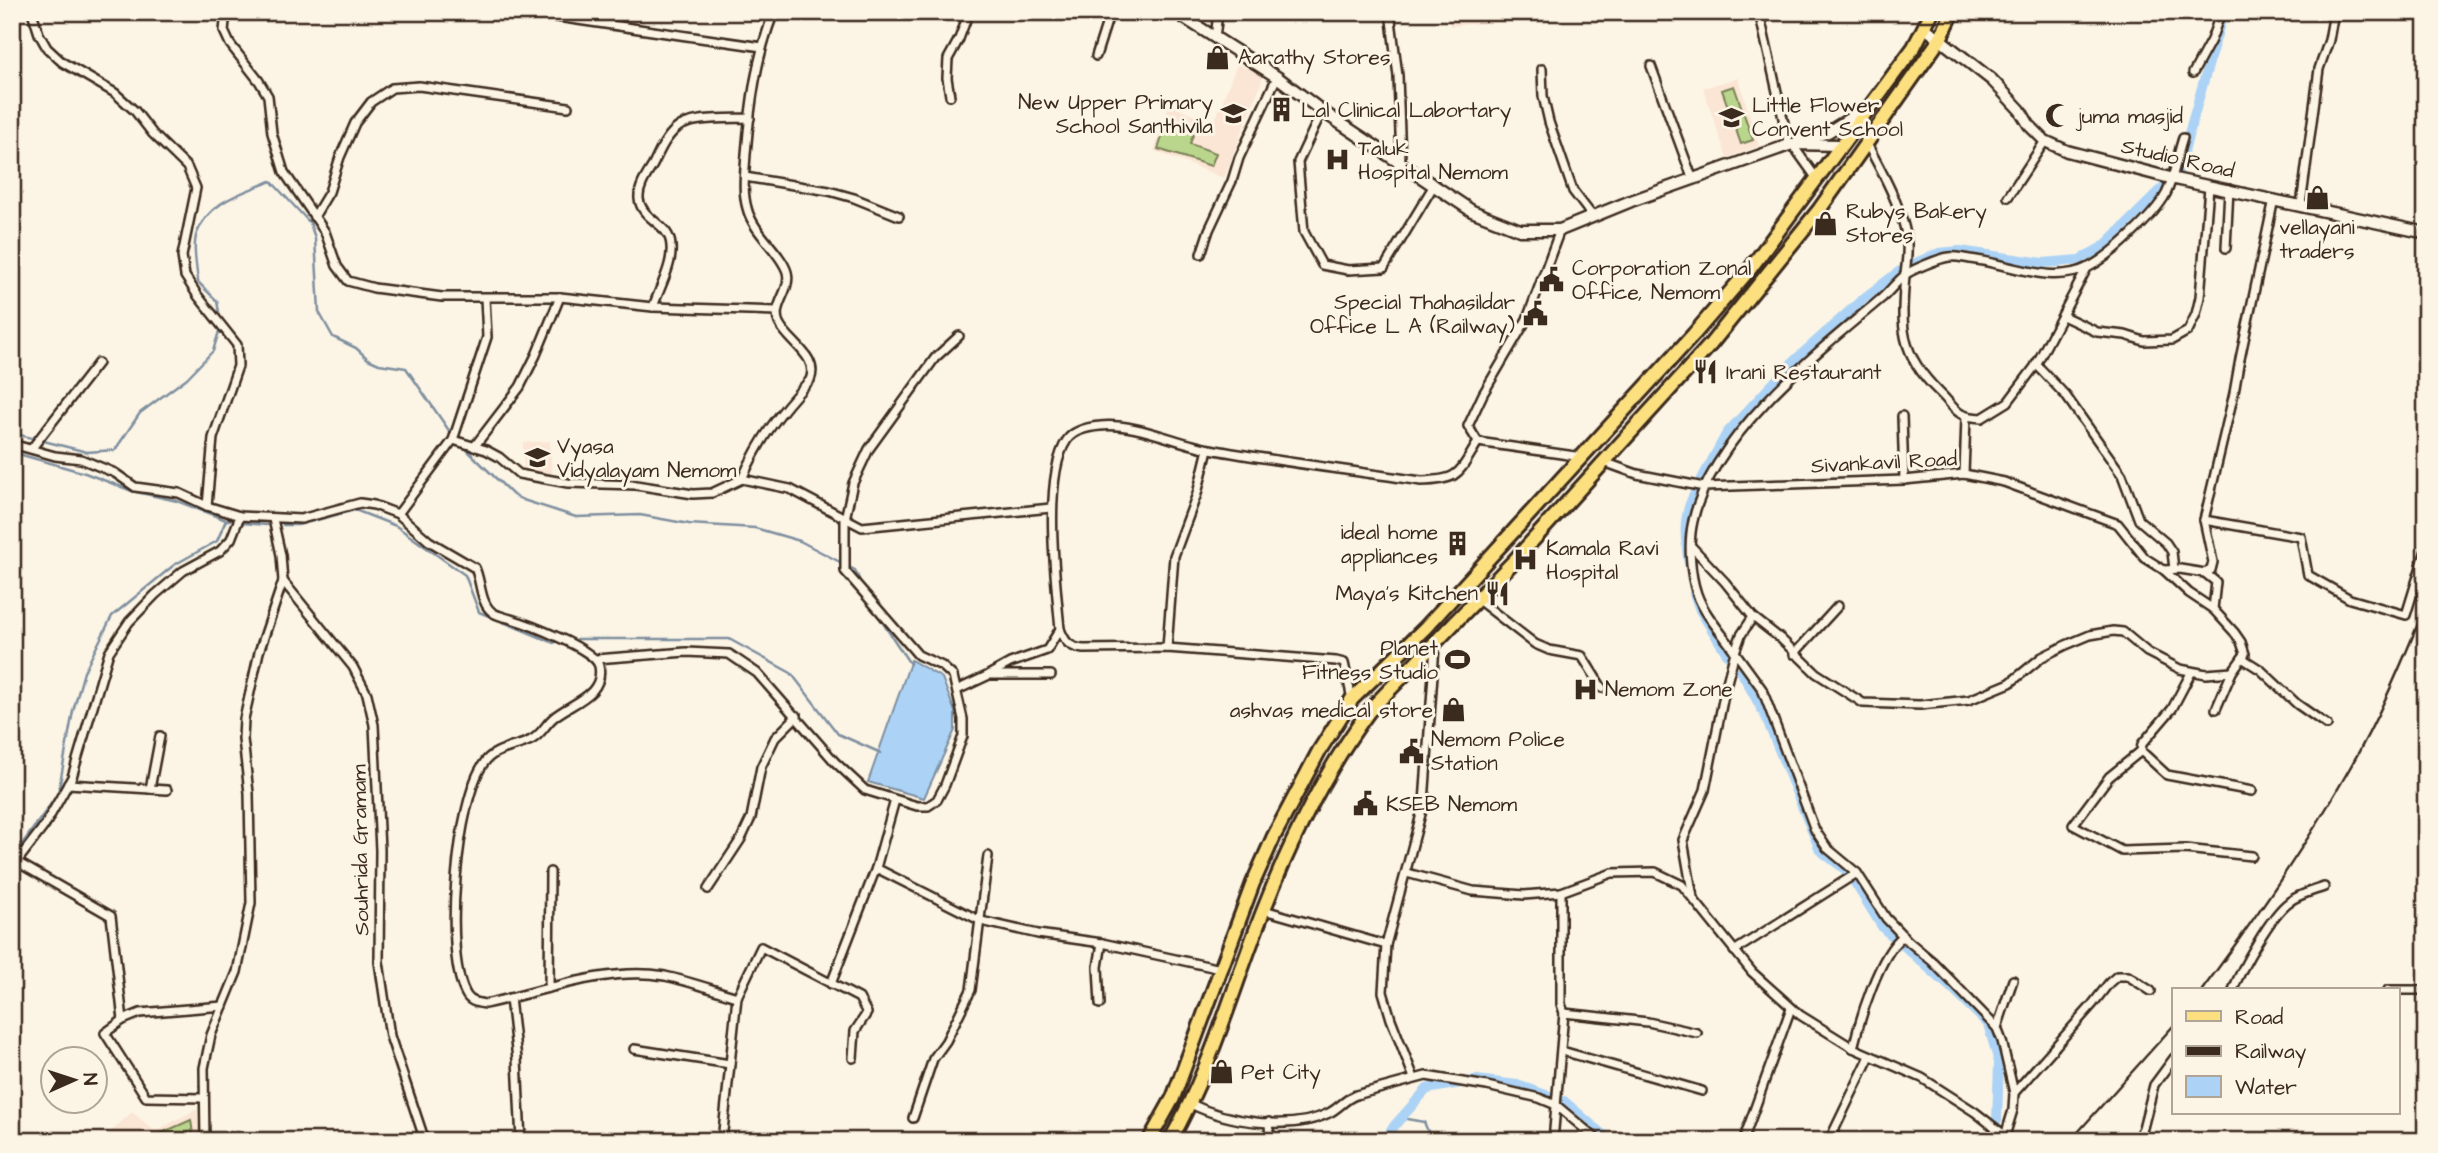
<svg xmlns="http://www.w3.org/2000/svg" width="2438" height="1153" viewBox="0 0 2438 1153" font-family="'Architects Daughter',sans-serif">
	<rect width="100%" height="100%" fill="#fcf5e5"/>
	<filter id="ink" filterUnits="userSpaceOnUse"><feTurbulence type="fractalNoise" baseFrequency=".0143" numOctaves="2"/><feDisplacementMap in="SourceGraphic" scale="14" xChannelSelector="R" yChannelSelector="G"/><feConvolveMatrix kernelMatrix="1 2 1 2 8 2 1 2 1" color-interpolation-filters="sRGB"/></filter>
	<g filter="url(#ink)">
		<g fill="#fbe5d4">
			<path d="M1449 12H1528L1529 19 1450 26Z"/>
			<path d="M1237 64 1264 75 1224 178 1154 151 1169 104 1214 123Z"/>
			<path d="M1738 78 1759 146 1727 158 1703 88Z"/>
			<path d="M550 441 552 473H524L523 443Z"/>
			<path d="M197 1109 200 1141H101L132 1112 155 1131Z"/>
		</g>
		<g fill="#bad68d" stroke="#7a8056" stroke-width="2">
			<path d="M1734 86 1753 140 1741 144 1722 90Z"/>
			<path d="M1167 122 1195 129 1190 144 1216 153 1211 166 1158 149Z"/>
			<path d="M191 1120 194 1141H159L157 1135Z"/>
		</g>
		<path fill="#acd3f6" stroke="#7f8fa0" stroke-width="2" d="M911 660 942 678 955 712V730L924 798 868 782Z"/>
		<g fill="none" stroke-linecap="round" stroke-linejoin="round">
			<g stroke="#7f8fa0" stroke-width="2.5">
				<path d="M220 318 217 301 198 282C197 268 192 246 197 233 209 201 243 193 271 181L310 223 315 238 319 312 333 337 356 348 368 359 379 364 406 368 450 432"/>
				<path d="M12 433 87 452 115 450 140 413 187 378 213 351 220 328"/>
				<path d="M465 448 513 495 523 500 576 517 640 515 689 524 755 528 800 541 855 570 862 586"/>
				<path d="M15 453 85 473 132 491 177 501 226 520"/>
				<path d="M243 523 267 525"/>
				<path d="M283 525H298L355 510 396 526 465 575 479 612 554 643"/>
				<path d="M873 608 910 664"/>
				<path d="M577 639H729L791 673 838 734 881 753"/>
				<path d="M12 858 58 794 73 711 84 672 112 616 174 565 217 541 226 520H230"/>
				<path d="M1401 1118 1424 1122 1432 1141"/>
			</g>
			<g stroke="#acd3f6" stroke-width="10">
				<path d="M2178 172 2220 24"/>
				<path d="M1908 266 1939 253 1960 251 2043 263 2079 260 2104 246 2167 184"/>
				<path d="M1702 479 1727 433 1792 363 1864 298 1900 271"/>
				<path d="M1689 564C1685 539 1682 516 1695 493"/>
				<path d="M1694 593 1700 610 1729 657"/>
				<path d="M1741 671 1765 715 1820 850 1846 870"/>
				<path d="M1854 881 1883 928 1891 935"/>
				<path d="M1903 945 1949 986 1988 1024 1999 1062 1997 1120"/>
				<path d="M1564 1101 1610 1141"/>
				<path d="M1385 1141 1394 1126 1427 1089 1477 1080 1517 1085 1549 1096"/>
				<path d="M1997 1141V1139"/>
			</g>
			<defs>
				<g id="minor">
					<path d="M32 12 39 34 47 48 62 62 115 93 135 111 153 134 187 167 196 188 182 256 185 276 198 296 237 345 238 366 213 438 207 506"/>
					<path d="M226 12 224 31 230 44 259 81 268 96 272 133 284 172 325 232 337 266 348 281 374 288 442 297H560L653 307 777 311"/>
					<path d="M523 12 762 47"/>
					<path d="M1390 12 1398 76 1401 162"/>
					<path d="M1759 12 1789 145"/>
					<path d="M1215 39 1218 12"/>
					<path d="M1096 56 1110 12"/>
					<path d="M1651 66 1693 180"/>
					<path d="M1542 69 1543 96 1549 122 1573 191 1593 217"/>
					<path d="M2193 73 2211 40 2221 12"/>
					<path d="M950 96 947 78 948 59 959 39 969 12"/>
					<path d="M1322 111 1298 162 1304 232 1322 265 1348 270 1384 268 1434 185"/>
					<path d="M1792 144 1817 179"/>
					<path d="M1867 144C1881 170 1905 213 1907 243 1908 253 1906 265 1905 275 1901 327 1899 353 1939 392 1958 410 1953 416 1982 418L2008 402 2036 365 2087 268"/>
					<path d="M745 177 829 191 854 198 899 216"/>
					<path d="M2008 197 2045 141"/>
					<path d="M2301 205 2319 69 2329 40 2334 12"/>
					<path d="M314 217 329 192 340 157 355 123 371 102 392 88 419 86 568 107"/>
					<path d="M1560 230 1527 319 1483 394 1468 426 1478 442 1582 457"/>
					<path d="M2226 248 2229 189"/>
					<path d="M1201 254 1209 230 1232 181 1239 158 1277 77"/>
					<path d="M653 307C659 289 673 265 671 246 670 223 642 221 639 199 638 187 647 175 653 165 659 153 665 138 676 129 690 116 731 119 750 118"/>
					<path d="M2063 316 2097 332 2125 335 2144 341 2172 340 2188 331 2196 314 2200 297 2209 187"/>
					<path d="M2036 364 2066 396 2122 475 2139 520 2166 543 2172 552 2174 569"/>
					<path d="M1902 416 1904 480"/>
					<path d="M453 440 486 450 499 457 519 474 568 483 636 485 693 494 712 493 742 479 790 489 862 527 1051 508"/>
					<path d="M12 444 55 456 81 459 115 473 135 487 179 493 207 506 240 516 301 519 360 503 374 505 398 514 453 440 487 337 485 298"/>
					<path d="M474 447 520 387 536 355 560 297"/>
					<path d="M32 448 98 363"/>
					<path d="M1604 462 1637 474 1704 487 1904 480 1964 474 2004 482 2118 524 2145 558 2164 570 2189 593 2213 609 2234 632 2241 642 2245 654 2232 672 2206 674 2180 669 2147 652 2123 632 2113 631 2090 635 2066 645 2042 657 2010 683 1969 700 1920 705 1863 703 1816 673 1781 639 1753 617 1741 635 1735 652C1723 634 1705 616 1697 594 1690 574 1688 542 1693 521 1711 436 1818 351 1882 298 1890 291 1897 281 1905 275 1911 270 1940 258 1949 257 1955 256 1963 258 1970 259 2008 263 2051 286 2089 267 2111 256 2154 216 2166 194 2174 178 2177 156 2183 138"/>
					<path d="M1964 474 1966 417"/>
					<path d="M742 479C761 437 779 413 810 380 820 357 788 342 779 323 771 306 792 290 787 272 781 252 753 233 747 208 742 191 745 171 746 154 750 106 756 57 774 12"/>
					<path d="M398 514 429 541 475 568C481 580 480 603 492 612 497 616 505 617 511 619 528 624 595 649 599 666 605 696 570 703 553 718 545 725 541 735 531 740 516 748 494 748 484 763 457 799 442 957 467 996 471 1002 478 1003 485 1004 541 992 607 966 665 976 689 981 713 990 737 997"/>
					<path d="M2204 520 2301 537 2308 575 2350 599 2406 615 2426 550"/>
					<path d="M1691 546 1725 582 1753 617"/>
					<path d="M2164 570 2180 569 2205 573 2211 570 2213 562 2204 520 2234 393 2240 359 2274 199"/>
					<path d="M2205 573 2216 582 2213 609"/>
					<path d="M283 581 353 667 367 694 374 725 380 850 379 962 390 1036 425 1141"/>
					<path d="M1477 599 1535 644 1549 650 1582 656 1602 688"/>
					<path d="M1167 648 1174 556 1197 494 1208 449"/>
					<path d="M1794 654 1838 606"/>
					<path d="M2242 658 2261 670 2297 704 2327 725"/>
					<path d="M596 659 686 652 729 654 757 673 835 762 865 790 917 806H928L937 800 945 785 963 736V719L953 676 942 666 918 655 845 571V519L853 483 869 449 935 358 959 336"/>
					<path d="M2191 673 2172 709 2142 744 2141 751 2167 775 2252 791"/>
					<path d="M990 674 1010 663 1047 650 1060 629"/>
					<path d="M957 690 989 675H1051"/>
					<path d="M1352 699 1344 663 1336 661 1167 648 1083 649C1069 647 1065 642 1060 629 1056 584 1042 477 1067 440 1074 430 1089 427 1100 426 1134 422 1176 443 1210 449 1279 462 1350 470 1421 481 1460 480 1458 474 1478 442"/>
					<path d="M2216 709 2232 672"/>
					<path d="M2141 751 2109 777 2073 825 2122 851 2185 849 2252 856"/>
					<path d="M68 784 167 790"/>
					<path d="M150 789 160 736"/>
					<path d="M895 800 876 868 981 921 1038 934 1102 943 1221 969"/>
					<path d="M17 862 111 916 123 1020"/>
					<path d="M12 868 45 825 72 777 109 652 129 622 155 595 183 571 220 551 231 539 240 516"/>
					<path d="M1407 873 1473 891 1524 895 1561 892 1612 873 1655 872 1682 885 1752 972 1800 1015 1853 1048 1922 1078 1975 1112 2012 1141"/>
					<path d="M708 889 741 839 751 818 761 767 775 738 797 716"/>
					<path d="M1693 897 1683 840 1705 790 1725 690 1735 652 1762 689 1815 830 1827 848 1857 873 1886 918 1907 940 1932 961 1997 1028 2002 1041 2014 1093 2013 1110 2005 1136"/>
					<path d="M1264 910 1386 945"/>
					<path d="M1734 951 1857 873"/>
					<path d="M831 984 876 868"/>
					<path d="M549 988 550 872"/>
					<path d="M2233 990C2241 969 2271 915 2289 902 2299 894 2313 891 2324 887"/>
					<path d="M2388 990H2426"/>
					<path d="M510 998 517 1059 521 1141"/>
					<path d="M1100 1004 1098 967 1102 943"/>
					<path d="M1564 1013 1648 1022 1697 1033"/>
					<path d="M1997 1028 2013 980"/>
					<path d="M1853 1048C1860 1019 1879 954 1903 936"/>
					<path d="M634 1049 730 1064"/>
					<path d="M1562 1051 1702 1091"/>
					<path d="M1414 1078 1391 1019 1383 992 1386 945 1424 803 1435 646"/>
					<path d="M2014 1093 2092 1005 2109 983 2117 976H2128L2151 991"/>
					<path d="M203 1098 146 1097 105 1033 123 1020 140 1013 223 1006"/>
					<path d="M1191 1104C1227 1122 1291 1132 1329 1113 1339 1108 1345 1099 1356 1095L1426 1076 1487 1086 1539 1098 1556 1105 1599 1141"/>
					<path d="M913 1118 933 1059 946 1041 971 990 988 856"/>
					<path d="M1269 1122 1270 1141"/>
					<path d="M205 1141 204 1068 211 1035 237 972 251 903 249 793 243 739 244 719 259 652 283 581 281 555 273 519"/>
					<path d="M722 1141 737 997 761 947 859 998 867 1013 855 1031 853 1058"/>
					<path d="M1553 1141 1564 1013 1561 1004V892"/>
					<path d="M1743 1141 1791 1008"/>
					<path d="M1829 1141 1870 1056"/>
					<path d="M2136 1141 2143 1128 2154 1085 2174 1058"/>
				</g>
				<g id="tertiary">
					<path d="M1175 12 1277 77 1322 111 1472 211 1520 230H1560L1631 201 1792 144 1840 145"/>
					<path d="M1924 27 1992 80 2020 110 2029 125 2045 141 2067 151 2170 178 2426 233"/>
					<path d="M1797 142 1828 132 1865 109"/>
				</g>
				<g id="primary">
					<path d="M1149 1141 1173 1098 1253 883 1274 836 1319 751 1352 699 1425 628 1694 334 1750 269 1914 47 1932 12"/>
					<path d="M1170 1141C1212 1067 1233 987 1264 909 1291 840 1325 771 1369 711L1515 560 1710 345 1819 210 1940 39 1953 12"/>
				</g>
			</defs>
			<use href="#minor" stroke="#3b2a1e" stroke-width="12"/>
			<use href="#tertiary" stroke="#3b2a1e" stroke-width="15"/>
			<use href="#primary" stroke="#3b2a1e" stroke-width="18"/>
			<use href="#minor" stroke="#fcf5e5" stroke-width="7"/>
			<use href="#tertiary" stroke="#fcf5e5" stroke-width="10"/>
			<use href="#primary" stroke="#fce080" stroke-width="12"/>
			<g stroke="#3b2a1e" stroke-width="2.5">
				<path d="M2202 990C2254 920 2304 849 2347 773 2378 720 2403 661 2426 604"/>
				<path d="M2070 1141 2174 1025"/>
			</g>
		</g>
	</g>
	<defs>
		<symbol id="shop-bare" viewBox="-9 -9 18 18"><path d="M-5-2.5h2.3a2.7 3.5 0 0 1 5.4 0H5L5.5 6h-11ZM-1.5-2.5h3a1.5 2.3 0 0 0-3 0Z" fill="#3b2a1e" stroke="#fcf5e5" stroke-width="2.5" paint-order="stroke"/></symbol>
		<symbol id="building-bare" viewBox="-9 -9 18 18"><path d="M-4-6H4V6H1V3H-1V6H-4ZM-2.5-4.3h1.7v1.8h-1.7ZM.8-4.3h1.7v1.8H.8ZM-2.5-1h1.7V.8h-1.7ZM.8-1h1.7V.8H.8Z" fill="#3b2a1e" stroke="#fcf5e5" stroke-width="2.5" paint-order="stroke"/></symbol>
		<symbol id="school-bare" viewBox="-9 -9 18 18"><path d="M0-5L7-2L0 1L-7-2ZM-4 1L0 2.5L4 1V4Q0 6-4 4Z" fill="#3b2a1e" stroke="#fcf5e5" stroke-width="2.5" paint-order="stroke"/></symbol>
		<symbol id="mosque-bare" viewBox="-9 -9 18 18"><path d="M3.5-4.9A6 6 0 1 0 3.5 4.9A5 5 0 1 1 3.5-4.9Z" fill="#3b2a1e" stroke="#fcf5e5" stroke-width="2.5" paint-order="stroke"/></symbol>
		<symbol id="hospital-bare" viewBox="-9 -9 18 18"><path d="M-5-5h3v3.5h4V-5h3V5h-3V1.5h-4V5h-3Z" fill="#3b2a1e" stroke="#fcf5e5" stroke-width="2.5" paint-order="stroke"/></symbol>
		<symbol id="civic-bare" viewBox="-9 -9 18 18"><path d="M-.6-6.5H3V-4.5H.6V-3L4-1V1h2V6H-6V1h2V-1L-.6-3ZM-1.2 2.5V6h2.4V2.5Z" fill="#3b2a1e" stroke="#fcf5e5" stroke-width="2.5" paint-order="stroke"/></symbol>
		<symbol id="restaurant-bare" viewBox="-9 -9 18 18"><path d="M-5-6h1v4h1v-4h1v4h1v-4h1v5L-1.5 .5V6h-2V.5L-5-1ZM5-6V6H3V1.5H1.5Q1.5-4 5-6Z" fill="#3b2a1e" stroke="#fcf5e5" stroke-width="2.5" paint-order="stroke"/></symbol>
		<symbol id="stadium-bare" viewBox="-9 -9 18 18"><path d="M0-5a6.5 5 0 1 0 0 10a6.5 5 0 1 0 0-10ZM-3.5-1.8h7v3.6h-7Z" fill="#3b2a1e" stroke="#fcf5e5" stroke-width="2.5" paint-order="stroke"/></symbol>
	</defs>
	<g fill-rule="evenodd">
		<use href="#shop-bare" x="1200" y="40" width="35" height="35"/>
		<use href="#building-bare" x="1264" y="92" width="35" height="35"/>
		<use href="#school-bare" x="1216" y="96" width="35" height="35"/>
		<use href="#mosque-bare" x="2040" y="98" width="35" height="35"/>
		<use href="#school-bare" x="1714" y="100" width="35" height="35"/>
		<use href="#hospital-bare" x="1320" y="142" width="35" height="35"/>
		<use href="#shop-bare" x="2300" y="180" width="35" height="35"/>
		<use href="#shop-bare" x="1808" y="206" width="35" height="35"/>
		<use href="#civic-bare" x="1534" y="262" width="35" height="35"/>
		<use href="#civic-bare" x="1518" y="296" width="35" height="35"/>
		<use href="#restaurant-bare" x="1688" y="354" width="35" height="35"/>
		<use href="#school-bare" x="520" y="440" width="35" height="35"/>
		<use href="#building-bare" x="1440" y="526" width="35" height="35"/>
		<use href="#hospital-bare" x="1508" y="542" width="35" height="35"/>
		<use href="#restaurant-bare" x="1480" y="576" width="35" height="35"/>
		<use href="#stadium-bare" x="1440" y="642" width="35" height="35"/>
		<use href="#hospital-bare" x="1568" y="672" width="35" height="35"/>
		<use href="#shop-bare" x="1436" y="692" width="35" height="35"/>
		<use href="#civic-bare" x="1394" y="734" width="35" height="35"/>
		<use href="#civic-bare" x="1348" y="786" width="35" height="35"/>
		<use href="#shop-bare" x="1204" y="1054" width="35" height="35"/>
	</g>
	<g text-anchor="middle" stroke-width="6" stroke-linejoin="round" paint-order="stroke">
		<g font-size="21" fill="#3b2a1e" stroke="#fcf5e5" text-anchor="start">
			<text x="1238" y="64">Aarathy Stores</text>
			<text x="1213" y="109" text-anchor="end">New Upper Primary<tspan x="1213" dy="24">School Santhivila</tspan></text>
			<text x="1752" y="112">Little Flower<tspan x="1752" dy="24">Convent School</tspan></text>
			<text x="1301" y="117">Lal Clinical Labortary</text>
			<text x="2078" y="123">juma masjid</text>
			<text x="1358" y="155">Taluk<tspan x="1358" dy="24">Hospital Nemom</tspan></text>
			<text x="1846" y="218">Rubys Bakery<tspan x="1846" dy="24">Stores</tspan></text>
			<text x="2317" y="234" text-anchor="middle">vellayani<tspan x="2317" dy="24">traders</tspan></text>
			<text x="1572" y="275">Corporation Zonal<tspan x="1572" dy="24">Office, Nemom</tspan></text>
			<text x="1515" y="309" text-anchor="end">Special Thahasildar<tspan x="1515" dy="24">Office L A (Railway)</tspan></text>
			<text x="1726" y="379">Irani Restaurant</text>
			<text x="557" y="453">Vyasa<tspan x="557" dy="24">Vidyalayam Nemom</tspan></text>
			<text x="1438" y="539" text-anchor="end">ideal home<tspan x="1438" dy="24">appliances</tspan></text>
			<text x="1546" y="555">Kamala Ravi<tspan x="1546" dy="24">Hospital</tspan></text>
			<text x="1478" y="600" text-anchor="end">Maya's Kitchen</text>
			<text x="1438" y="655" text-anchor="end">Planet<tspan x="1438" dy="24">Fitness Studio</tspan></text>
			<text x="1605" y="696">Nemom Zone</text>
			<text x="1433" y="717" text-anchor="end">ashvas medical store</text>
			<text x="1431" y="746">Nemom Police<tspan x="1431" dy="24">Station</tspan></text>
			<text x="1386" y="811">KSEB Nemom</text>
			<text x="1241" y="1079">Pet City</text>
		</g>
		<g font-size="21" fill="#3b2a1e" stroke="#fcf5e5">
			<text transform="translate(2178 158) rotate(13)" y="7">Studio Road</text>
			<text transform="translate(1884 462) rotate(-3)" y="7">Sivankavil Road</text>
			<text transform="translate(360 850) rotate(-91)" y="7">Souhrida Gramam</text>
		</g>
	</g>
	<rect width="2438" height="1153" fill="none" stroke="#fcf5e5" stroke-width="42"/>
	<rect x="21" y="21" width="2396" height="1111" fill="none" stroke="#3b2a1e" stroke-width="2.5" filter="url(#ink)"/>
	<rect x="2172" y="988" width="228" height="126" fill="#fcf5e5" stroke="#afa495" stroke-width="2"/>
	<rect x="2186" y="1011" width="35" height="10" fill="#fce080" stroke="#afa495" stroke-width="2"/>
	<text x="2235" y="1024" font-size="21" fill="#3b2a1e">Road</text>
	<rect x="2186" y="1046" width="35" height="10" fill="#3b2a1e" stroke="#afa495" stroke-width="2"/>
	<text x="2235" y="1058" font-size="21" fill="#3b2a1e">Railway</text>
	<rect x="2186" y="1076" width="35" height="21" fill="#acd3f6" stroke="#afa495" stroke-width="2"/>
	<text x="2235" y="1094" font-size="21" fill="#3b2a1e">Water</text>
	<g transform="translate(74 1080) rotate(87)"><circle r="33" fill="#fcf5e5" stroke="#afa495" stroke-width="2"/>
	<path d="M0-5L12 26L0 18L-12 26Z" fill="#3b2a1e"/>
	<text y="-10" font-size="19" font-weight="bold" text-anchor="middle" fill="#3b2a1e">N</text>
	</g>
</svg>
